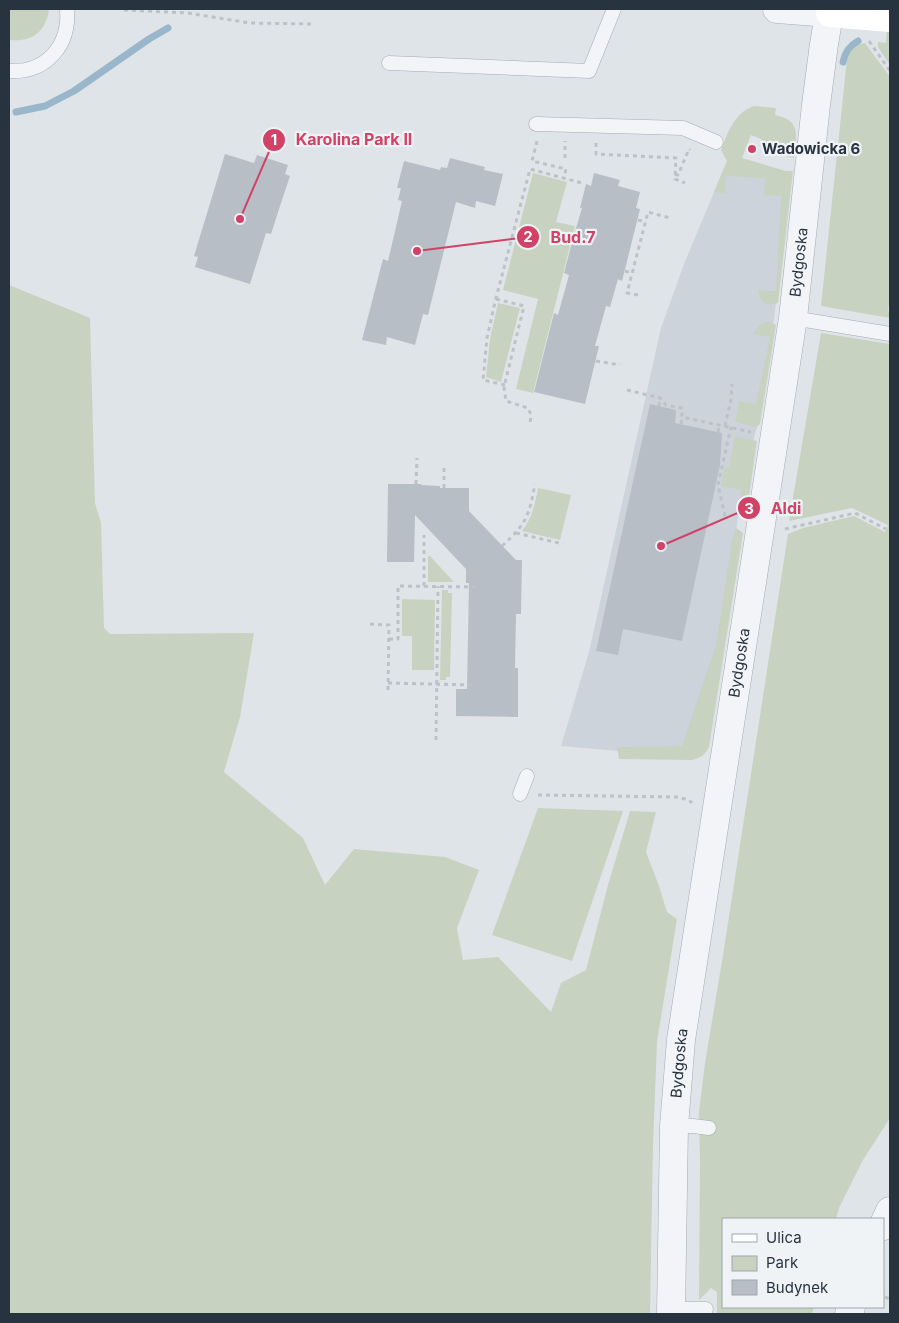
<svg xmlns="http://www.w3.org/2000/svg" width="899" height="1323" viewBox="0 0 899 1323" font-family="Inter,sans-serif">
	<rect width="100%" height="100%" fill="#dfe4e9"/>
	<path fill="#cdd3db" d="M727 161 790 180 772 336 757 427 745 473 715 663 694 750 629 752 561 746 589 652 661 328 684 264Z"/>
	<g fill="#c7d3c0">
		<path d="M9 9H49C46 32 32 42 10 40Z"/>
		<path d="M887 29H890V65L878 47V42L886 43Z"/>
		<path d="M865 43 890 77V293L888 311 890 312V318L821 306 847 59C851 48 853 45 865 43Z"/>
		<path d="M754 106 776 108 775 115C779 116 784 117 787 119 801 127 795 145 794 158L781 155 761 139 751 135 742 158 786 171H793L778 303C766 307 759 302 758 290L776 291 781 196 764 195 765 178 726 176 725 193 714 192 727 161 721 150C728 132 734 113 754 106Z"/>
		<path d="M533 173 567 182 556 222 575 226 533 393 516 389 538 299 503 290Z"/>
		<path d="M9 285 90 318 95 503 101 523 104 628 110 634 254 633 240 717 224 772 303 838 325 885 354 849 445 857 479 870 457 928 463 960 498 957 551 1012 561 983 586 970 608 885 630 811 656 812 646 852 659 886 667 912 677 919 657 1042 653 1144 650 1314H9Z"/>
		<path d="M498 303 520 308 501 382 486 377 490 339Z"/>
		<path d="M765 322H770L776 325 760 424 756 427 735 422 739 401 756 404 770 337 753 334 759 325Z"/>
		<path d="M821 333 890 344V1118L863 1160 839 1208 836 1219H723V1307H814L812 1314H717V1292L711 1288 699 1300 700 1161 699 1112 705 1063 724 949 788 534 803 528 854 516 885 532 888 525 852 508 789 521Z"/>
		<path d="M735 436 757 441 749 496C748 499 743 502 740 502L741 490 721 486 725 467H729Z"/>
		<path d="M538 488 571 495 560 540 522 531C532 518 535 504 538 488Z"/>
		<path d="M736 528 743 533 709 747C705 755 701 758 692 760L619 759 617 747 682 746 716 645 732 540Z"/>
		<path d="M428 556H430L454 582H428Z"/>
		<path d="M442 590H448V593H452L450 677H446V680H440Z"/>
		<path d="M402 599 435 600 434 670H412V636H402Z"/>
		<path d="M538 808 623 811 572 961 492 935Z"/>
	</g>
	<g fill="none" stroke-linecap="round" stroke-linejoin="round">
		<g stroke="#9ab6ca" stroke-width="7">
			<path d="M843 62C845 52 849 46 858 41"/>
			<path d="M16 112 45 106 74 91 149 39 168 28"/>
		</g>
	</g>
	<g fill="#b7bec6">
		<path d="M225 154 254 163 257 155 288 165 285 174 290 176 280 206 271 234 266 233 250 284 195 267 198 257 194 256Z"/>
		<path d="M450 158 485 167 484 170 503 174 495 206 476 201 475 208 456 202 428 315 423 314 415 345 387 337 386 345 362 340 383 259 388 261 396 227 402 201 398 200 401 188H397L404 161 440 170 441 167 447 168Z"/>
		<path d="M594 173 620 180 618 186 640 192 636 208 640 209 622 281 618 279 610 307 606 306 595 346H599L585 404 534 392 554 313 558 315 569 275 564 273 574 235 582 208H580L586 184 591 186Z"/>
		<path d="M650 404 676 410 675 423 722 433 720 465 682 641 623 629 618 655 596 651Z"/>
		<path d="M388 484H421V485L440 486V488H469V511L516 560H522L521 614H516L515 668H518V717L456 716V689H467L469 583H466V569L415 515 414 562H387Z"/>
	</g>
	<g fill="none" stroke-linecap="round" stroke-linejoin="round">
		<defs>
			<g id="lane">
				<path d="M389 63 589 71 614 9"/>
				<path d="M9 71C47 73 70 45 67 9"/>
				<path d="M536 124 683 128 716 142"/>
				<path d="M793 318 890 334"/>
				<path d="M520 794 527 776"/>
				<path d="M674 1126H693L709 1128"/>
				<path d="M672 1309H706"/>
			</g>
			<g id="street">
				<path d="M777 9 830 13"/>
				<path d="M883 1226 890 1211"/>
				<path id="s1" d="M671 1314 674 1126 681 1040 793 318 816 105 824 44 830 9"/>
				<path d="M849 1314 851 1307"/>
			</g>
		</defs>
		<use href="#lane" stroke="#a4abb3" stroke-width="15"/>
		<use href="#street" stroke="#a4abb3" stroke-width="29"/>
		<g stroke="#bdc2c7" stroke-width="3" stroke-dasharray="4 4" stroke-linecap="butt">
			<path d="M124 10 188 13 250 23 311 24"/>
			<path d="M869 41 890 71"/>
			<path d="M537 141 532 161 566 169 564 178"/>
			<path d="M596 143V154L676 158 675 179 685 183"/>
			<path d="M565 158V141"/>
			<path d="M675 174 678 175 689 149 690 150"/>
			<path d="M638 220 646 222"/>
			<path d="M625 271 632 273"/>
			<path d="M638 295 627 293 648 212 670 218"/>
			<path d="M496 299 524 306 504 387 506 401 528 408 531 415 530 424"/>
			<path d="M596 361 620 365"/>
			<path d="M505 385 483 380 487 338 495 302 530 169 582 183"/>
			<path d="M627 390 660 398 666 405 682 408V417L751 432"/>
			<path d="M659 406 660 398"/>
			<path d="M681 424 682 417"/>
			<path d="M725 426 731 399 732 384"/>
			<path d="M718 432 719 425"/>
			<path d="M416 484 417 458"/>
			<path d="M444 488V464"/>
			<path d="M725 516 718 485 731 427"/>
			<path d="M785 529 855 513 886 529"/>
			<path d="M516 533 563 544"/>
			<path d="M502 546C527 523 529 516 535 484"/>
			<path d="M424 586V535"/>
			<path d="M370 624 389 625 388 690"/>
			<path d="M389 639H398V586L476 587"/>
			<path d="M388 683 472 685"/>
			<path d="M436 740 438 586"/>
			<path d="M538 795 677 797 689 800 692 803"/>
			<path d="M885 1297 890 1299"/>
		</g>
		<use href="#lane" stroke="#f2f4f7" stroke-width="14"/>
		<use href="#street" stroke="#f2f4f7" stroke-width="28"/>
		<path stroke="#fff" stroke-width="28" d="M830 13 890 18"/>
	</g>
	<circle fill="#d14266" stroke="#eff3f6" stroke-width="2" cx="752" cy="149" r="5"/>
	<g text-anchor="middle" stroke-width="4.5" stroke-linejoin="round" paint-order="stroke">
		<g font-size="15" font-weight="bold" fill="#283340" stroke="#eff3f6" text-anchor="start">
			<text x="762" y="154">Wadowicka 6</text>
		</g>
		<g font-size="15" fill="#283340" stroke="#eff3f6">
			<text dy="5" stroke="none"><textPath href="#s1" startOffset="1061">Bydgoska</textPath></text>
			<text dy="5" stroke="none"><textPath href="#s1" startOffset="656">Bydgoska</textPath></text>
			<text dy="5" stroke="none"><textPath href="#s1" startOffset="251">Bydgoska</textPath></text>
		</g>
	</g>
	<path fill="none" stroke="#d14266" stroke-width="2" d="M240 219L274 140M417 251L528 237M661 546L749 508"/>
	<g fill="#d14266" stroke="#eff3f6" stroke-width="2">
		<circle cx="240" cy="219" r="5"/>
		<circle cx="417" cy="251" r="5"/>
		<circle cx="661" cy="546" r="5"/>
		<circle cx="274" cy="140" r="12"/>
		<circle cx="528" cy="237" r="12"/>
		<circle cx="749" cy="508" r="12"/>
	</g>
	<g font-size="15" text-anchor="middle" font-weight="bold" fill="#fff">
		<text x="274" y="145">1</text>
		<text x="528" y="242">2</text>
		<text x="749" y="514">3</text>
	</g>
	<g font-size="16" text-anchor="middle" font-weight="bold" fill="#d14266" stroke="#eff3f6" stroke-width="4.5" stroke-linejoin="round" paint-order="stroke">
		<text x="354" y="145">Karolina Park II</text>
		<text x="573" y="243">Bud.7</text>
		<text x="786" y="514">Aldi</text>
	</g>
	<rect width="899" height="1323" fill="none" stroke="#283340" stroke-width="20"/>
	<rect x="722" y="1218" width="162" height="90" fill="#eff3f6" stroke="#9fa6ad"/>
	<rect x="732" y="1234" width="25" height="8" fill="#ffffff" stroke="#9fa6ad"/>
	<text x="766" y="1243" font-size="15" fill="#283340">Ulica</text>
	<rect x="732" y="1256" width="25" height="15" fill="#c7d3c0" stroke="#9fa6ad"/>
	<text x="766" y="1268" font-size="15" fill="#283340">Park</text>
	<rect x="732" y="1280" width="25" height="15" fill="#b7bec6" stroke="#9fa6ad"/>
	<text x="766" y="1293" font-size="15" fill="#283340">Budynek</text>
</svg>
